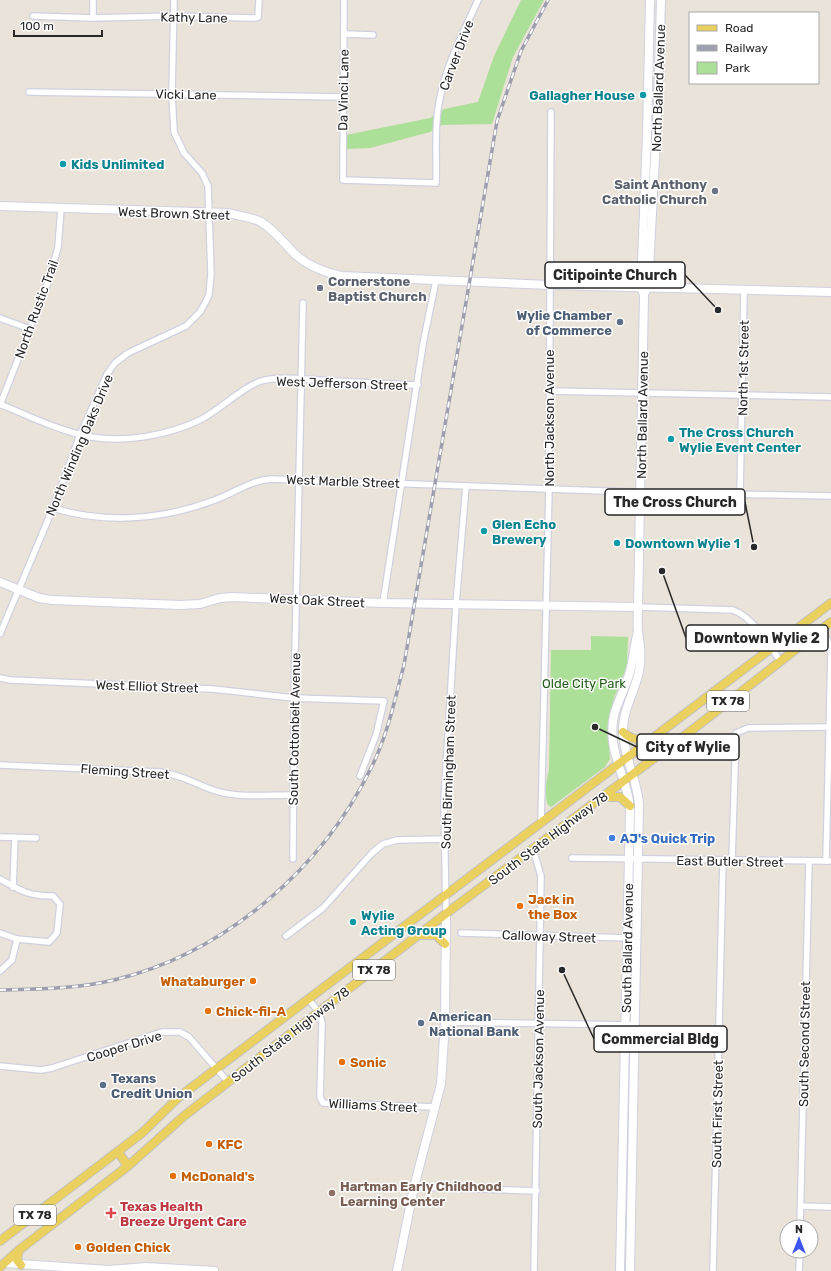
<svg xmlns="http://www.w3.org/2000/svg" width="831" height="1271" viewBox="0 0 831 1271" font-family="Rubik,sans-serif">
	<rect width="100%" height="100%" fill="#eae3d9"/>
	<g fill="#acdf97">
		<path d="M521 0H544L513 57 492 124 442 125 430 132 370 148 346 149V135L430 118 444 109 478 102 494 56Z"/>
		<path d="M591 636 628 637 627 666 614 698 608 721 610 759 605 767 551 807 548 805C544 797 546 779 549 771L551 650H591Z"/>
	</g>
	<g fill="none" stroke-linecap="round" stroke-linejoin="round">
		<defs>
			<g id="street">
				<path d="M344 0 343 180 436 183C437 157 434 127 439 103 445 67 463 33 478 0"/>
				<path d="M33 16 93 18 174 16 254 18 258 17 259 0"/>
				<path d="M93 18V0"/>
				<path d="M344 34 373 35"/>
				<path d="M29 92 343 97"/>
				<path d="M0 318 30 329"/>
				<path d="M549 391 831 397"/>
				<path d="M0 404C29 416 59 431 91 437 126 443 168 435 200 420 220 410 242 387 261 381 276 376 302 379 318 380 351 382 384 384 418 385"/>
				<path d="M0 405 49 280 58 247 61 209"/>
				<path d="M740 495 744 290"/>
				<path d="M53 508C105 524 161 520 212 501 233 494 250 480 272 479L631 492 831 496"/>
				<path d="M383 603 423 344 436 280"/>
				<path d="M638 607 733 610C754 618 768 643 780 661"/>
				<path d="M822 629 830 646 831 653 826 861"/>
				<path d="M0 634 53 508 80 435 107 374 115 363 128 353 186 326 200 312 205 303 209 295 211 274 208 186 202 173 184 153 174 132 172 94 174 0"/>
				<path d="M0 678 11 680 212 689 294 698 384 701 376 735 360 776"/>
				<path d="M0 765 161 772C183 775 197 785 216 791 238 798 270 795 293 795"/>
				<path d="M541 823 549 489 551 112"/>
				<path d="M0 837 36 838"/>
				<path d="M533 849 541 876 534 1271"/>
				<path d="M572 858 831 861"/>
				<path d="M293 859 294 698 303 303"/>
				<path d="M732 861 736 733 748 728 831 727"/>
				<path d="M0 879C21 891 28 896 53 896L60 904 57 933 49 942 17 939 12 960 0 971"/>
				<path d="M13 887 15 837"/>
				<path d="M446 914 444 801 456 604 466 486"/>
				<path d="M0 933 17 939"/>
				<path d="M461 933 631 938"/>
				<path d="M286 936 323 908 372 853 383 844 397 840 445 839"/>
				<path d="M308 999 319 1012 322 1023 320 1097 323 1103 435 1107"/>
				<path d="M445 1022 635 1025"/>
				<path d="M0 1066 41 1070 52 1068 162 1032H180L189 1037 228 1082"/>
				<path d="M414 1187 537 1191"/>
				<path d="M801 1206 831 1207"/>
				<path d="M800 1227 809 861"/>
				<path d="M713 1271 723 861"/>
				<path d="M799 1271 800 1251"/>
			</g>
			<g id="secondary">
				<path d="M0 206 228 213C239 216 252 217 261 222 276 231 284 244 297 256 310 267 324 272 341 276L549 285 831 292"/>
				<path d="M646 291 648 287 658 103 661 0"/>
				<path d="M0 582 39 598 52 600 180 605 200 604 220 598 232 597 383 603 638 607"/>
				<path d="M5 1263 109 1270 146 1267 214 1271"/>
				<path d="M397 1271 414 1187 441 1084 445 1022 446 914"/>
				<path d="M620 1271 630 810C629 786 616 766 613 742 609 709 623 699 630 671 634 658 634 645 638 632"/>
				<path d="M630 1271 639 804C637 779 624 757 623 733 622 710 635 692 639 671 642 657 640 645 638 632 637 624 638 615 638 607L644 295 641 287 647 135 650 0"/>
			</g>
			<g id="primary">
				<path d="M623 732C631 740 639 740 650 739"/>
				<path d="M604 797H620L630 806"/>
				<path d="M419 935H436L445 944"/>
				<path d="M118 1152 128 1166"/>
				<path d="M0 1241 142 1133 179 1097 831 603"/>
				<path d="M19 1250 17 1260 21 1265"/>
				<path d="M0 1267 19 1250 128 1166 184 1116 452 909 692 730 831 622"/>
			</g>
		</defs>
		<use href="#street" stroke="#cfd1e0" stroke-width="8"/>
		<use href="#secondary" stroke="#cfd1e0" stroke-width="10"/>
		<use href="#primary" stroke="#c3c3c3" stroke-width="10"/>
		<use href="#street" stroke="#fff" stroke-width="5.5"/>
		<use href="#secondary" stroke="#fff" stroke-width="8"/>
		<use href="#primary" stroke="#ead05e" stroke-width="8"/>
		<defs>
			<path id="rail" d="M0 990C38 989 77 989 114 980 226 953 323 868 372 766 388 734 395 698 404 665L497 121 521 51 548 0"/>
		</defs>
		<use href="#rail" stroke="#9d9fb1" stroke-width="3.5"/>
		<use href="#rail" stroke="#fff" stroke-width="2" stroke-dasharray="6" stroke-linecap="butt"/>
	</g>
	<g fill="#0f9aa8" stroke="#fff" stroke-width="1.5">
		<circle cx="643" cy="95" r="4"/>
		<circle cx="63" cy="164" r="4"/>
		<circle cx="671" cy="439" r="4"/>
		<circle cx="484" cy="531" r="4"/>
		<circle cx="617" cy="543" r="4"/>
		<circle cx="353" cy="922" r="4"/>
	</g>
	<g fill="#6b7280" stroke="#fff" stroke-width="1.5">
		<circle cx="715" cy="191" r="4"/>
		<circle cx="320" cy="288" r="4"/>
	</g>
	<g fill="#5c6f8a" stroke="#fff" stroke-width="1.5">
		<circle cx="620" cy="322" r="4"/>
		<circle cx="421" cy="1023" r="4"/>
		<circle cx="103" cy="1085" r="4"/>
	</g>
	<circle fill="#3f7fe0" stroke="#fff" stroke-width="1.5" cx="612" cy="838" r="4"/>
	<g fill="#e8710a" stroke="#fff" stroke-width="1.5">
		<circle cx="520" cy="906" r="4"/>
		<circle cx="253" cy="981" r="4"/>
		<circle cx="208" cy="1011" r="4"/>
		<circle cx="342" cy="1062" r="4"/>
		<circle cx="209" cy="1144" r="4"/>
		<circle cx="173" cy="1176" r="4"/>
		<circle cx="78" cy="1247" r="4"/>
	</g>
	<circle fill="#8d6e63" stroke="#fff" stroke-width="1.5" cx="332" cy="1193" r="4"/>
	<path fill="#e0444e" stroke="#fff" stroke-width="1.5" d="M109 1207h4v4h4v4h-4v4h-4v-4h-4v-4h4z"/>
	<g text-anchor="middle" stroke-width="3" stroke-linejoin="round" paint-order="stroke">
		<g fill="#fff" stroke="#686868" stroke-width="1">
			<rect x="707" y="691" width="42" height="20" rx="3"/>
			<rect x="353" y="960" width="42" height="20" rx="3"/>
			<rect x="14" y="1205" width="42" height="20" rx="3"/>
		</g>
		<g font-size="12" font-weight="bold" fill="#282828">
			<text x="728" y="705">TX 78</text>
			<text x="374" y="974">TX 78</text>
			<text x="35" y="1219">TX 78</text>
		</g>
		<g font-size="13" fill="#282828" stroke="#fff">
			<text transform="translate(194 17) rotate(1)" y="5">Kathy Lane</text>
			<text transform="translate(456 55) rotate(-69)" y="5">Carver Drive</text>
			<text transform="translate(658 88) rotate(-88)" y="5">North Ballard Avenue</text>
			<text transform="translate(343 90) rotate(-89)" y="5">Da Vinci Lane</text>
			<text transform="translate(186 94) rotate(1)" y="5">Vicki Lane</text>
			<text transform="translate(174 213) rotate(2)" y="5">West Brown Street</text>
			<text transform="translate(36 309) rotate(-70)" y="5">North Rustic Trail</text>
			<text transform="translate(743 368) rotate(-89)" y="5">North 1st Street</text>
			<text transform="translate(342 383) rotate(2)" y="5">West Jefferson Street</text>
			<text transform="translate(642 415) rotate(-89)" y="5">North Ballard Avenue</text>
			<text transform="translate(549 418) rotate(-90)" y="5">North Jackson Avenue</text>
			<text transform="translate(79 445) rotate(-67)" y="5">North Winding Oaks Drive</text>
			<text transform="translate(343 481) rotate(2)" y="5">West Marble Street</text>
			<text transform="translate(317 600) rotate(3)" y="5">West Oak Street</text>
			<text transform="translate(147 686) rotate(2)" y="5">West Elliot Street</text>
			<text transform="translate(294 729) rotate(-89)" y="5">South Cottonbelt Avenue</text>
			<text transform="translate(125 771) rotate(4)" y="5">Fleming Street</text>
			<text transform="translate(448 772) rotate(-88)" y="5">South Birmingham Street</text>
			<text transform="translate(548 838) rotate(-37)" y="5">South State Highway 78</text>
			<text transform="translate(730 861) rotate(1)" y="5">East Butler Street</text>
			<text transform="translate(549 936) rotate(2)" y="5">Calloway Street</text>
			<text transform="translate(627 948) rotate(-89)" y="5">South Ballard Avenue</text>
			<text transform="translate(290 1034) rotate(-38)" y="5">South State Highway 78</text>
			<text transform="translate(804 1044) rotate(-89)" y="5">South Second Street</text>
			<text transform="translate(124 1046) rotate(-17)" y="5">Cooper Drive</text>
			<text transform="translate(538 1059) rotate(-89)" y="5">South Jackson Avenue</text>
			<text transform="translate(373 1105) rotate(3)" y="5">Williams Street</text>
			<text transform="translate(717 1114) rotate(-89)" y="5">South First Street</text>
		</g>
		<g font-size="13" font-weight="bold" fill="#0d838f" stroke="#fff" text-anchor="start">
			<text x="635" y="100" text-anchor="end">Gallagher House</text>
			<text x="71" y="169">Kids Unlimited</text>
			<text x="679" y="437">The Cross Church<tspan x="679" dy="15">Wylie Event Center</tspan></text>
			<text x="492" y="529">Glen Echo<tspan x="492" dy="15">Brewery</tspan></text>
			<text x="625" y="548">Downtown Wylie 1</text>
			<text x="361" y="920">Wylie<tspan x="361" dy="15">Acting Group</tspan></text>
		</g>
		<g font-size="13" font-weight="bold" fill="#5b616d" stroke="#fff" text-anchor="end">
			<text x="707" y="189">Saint Anthony<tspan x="707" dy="15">Catholic Church</tspan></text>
			<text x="328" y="286" text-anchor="start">Cornerstone<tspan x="328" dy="15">Baptist Church</tspan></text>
		</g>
		<g font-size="13" font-weight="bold" fill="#4e5e75" stroke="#fff" text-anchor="start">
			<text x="612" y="320" text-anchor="end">Wylie Chamber<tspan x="612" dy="15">of Commerce</tspan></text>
			<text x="429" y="1021">American<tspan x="429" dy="15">National Bank</tspan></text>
			<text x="111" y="1083">Texans<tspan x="111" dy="15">Credit Union</tspan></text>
		</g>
		<g font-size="13" fill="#27601c" stroke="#fff">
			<text x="584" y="688">Olde City Park</text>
		</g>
		<g font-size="13" font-weight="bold" fill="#366cbe" stroke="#fff" text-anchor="start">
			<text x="620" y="843">AJ's Quick Trip</text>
		</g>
		<g font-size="13" font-weight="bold" fill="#c56008" stroke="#fff" text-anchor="start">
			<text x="528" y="904">Jack in<tspan x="528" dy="15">the Box</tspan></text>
			<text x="245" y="986" text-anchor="end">Whataburger</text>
			<text x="216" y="1016">Chick-fil-A</text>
			<text x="350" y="1067">Sonic</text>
			<text x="217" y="1149">KFC</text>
			<text x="181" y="1181">McDonald's</text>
			<text x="86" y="1252">Golden Chick</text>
		</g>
		<g font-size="13" font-weight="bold" fill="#785e54" stroke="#fff" text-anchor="start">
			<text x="340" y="1191">Hartman Early Childhood<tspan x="340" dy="15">Learning Center</tspan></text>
		</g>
		<g font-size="13" font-weight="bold" fill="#be3a42" stroke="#fff" text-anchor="start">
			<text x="120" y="1211">Texas Health<tspan x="120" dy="15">Breeze Urgent Care</tspan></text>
		</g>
	</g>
	<path fill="none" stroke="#282828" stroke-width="1.5" d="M718 310L685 275M754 547L745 502M662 571L686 638M595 727L637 747M562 970L594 1039"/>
	<g fill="#282828" stroke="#fff" stroke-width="1.5">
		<circle cx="718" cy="310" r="4"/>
		<circle cx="754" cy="547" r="4"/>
		<circle cx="662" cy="571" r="4"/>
		<circle cx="595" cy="727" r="4"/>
		<circle cx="562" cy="970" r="4"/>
	</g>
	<g fill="#fff" stroke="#282828" stroke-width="1.5">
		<rect x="545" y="262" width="140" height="26" rx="4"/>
		<rect x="605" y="489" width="140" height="26" rx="4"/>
		<rect x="686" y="625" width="142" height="26" rx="4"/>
		<rect x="637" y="734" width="102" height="26" rx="4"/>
		<rect x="594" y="1026" width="133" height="26" rx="4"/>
	</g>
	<g font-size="14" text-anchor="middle" font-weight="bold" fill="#282828">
		<text x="615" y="280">Citipointe Church</text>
		<text x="675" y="507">The Cross Church</text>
		<text x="757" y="643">Downtown Wylie 2</text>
		<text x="688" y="752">City of Wylie</text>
		<text x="660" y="1044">Commercial Bldg</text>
	</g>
	<rect x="689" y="12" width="130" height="72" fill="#ffffff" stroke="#a9a9a9"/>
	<rect x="697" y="25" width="20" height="6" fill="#ead05e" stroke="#a9a9a9"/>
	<text x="725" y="32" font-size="12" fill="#282828">Road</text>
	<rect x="697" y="45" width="20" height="6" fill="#9d9fb1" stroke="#a9a9a9"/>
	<text x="725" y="52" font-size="12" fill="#282828">Railway</text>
	<rect x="697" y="62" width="20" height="12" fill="#acdf97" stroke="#a9a9a9"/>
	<text x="725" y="72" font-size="12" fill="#282828">Park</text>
	<g transform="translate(799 1239)"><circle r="19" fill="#ffffff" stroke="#a9a9a9"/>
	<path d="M0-3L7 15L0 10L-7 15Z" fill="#3e57f2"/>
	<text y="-6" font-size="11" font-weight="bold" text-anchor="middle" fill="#282828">N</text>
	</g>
	<path d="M14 30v6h88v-6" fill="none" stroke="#282828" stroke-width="2"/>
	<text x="20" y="30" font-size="12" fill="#282828" stroke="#ffffff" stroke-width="3" paint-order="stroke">100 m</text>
</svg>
